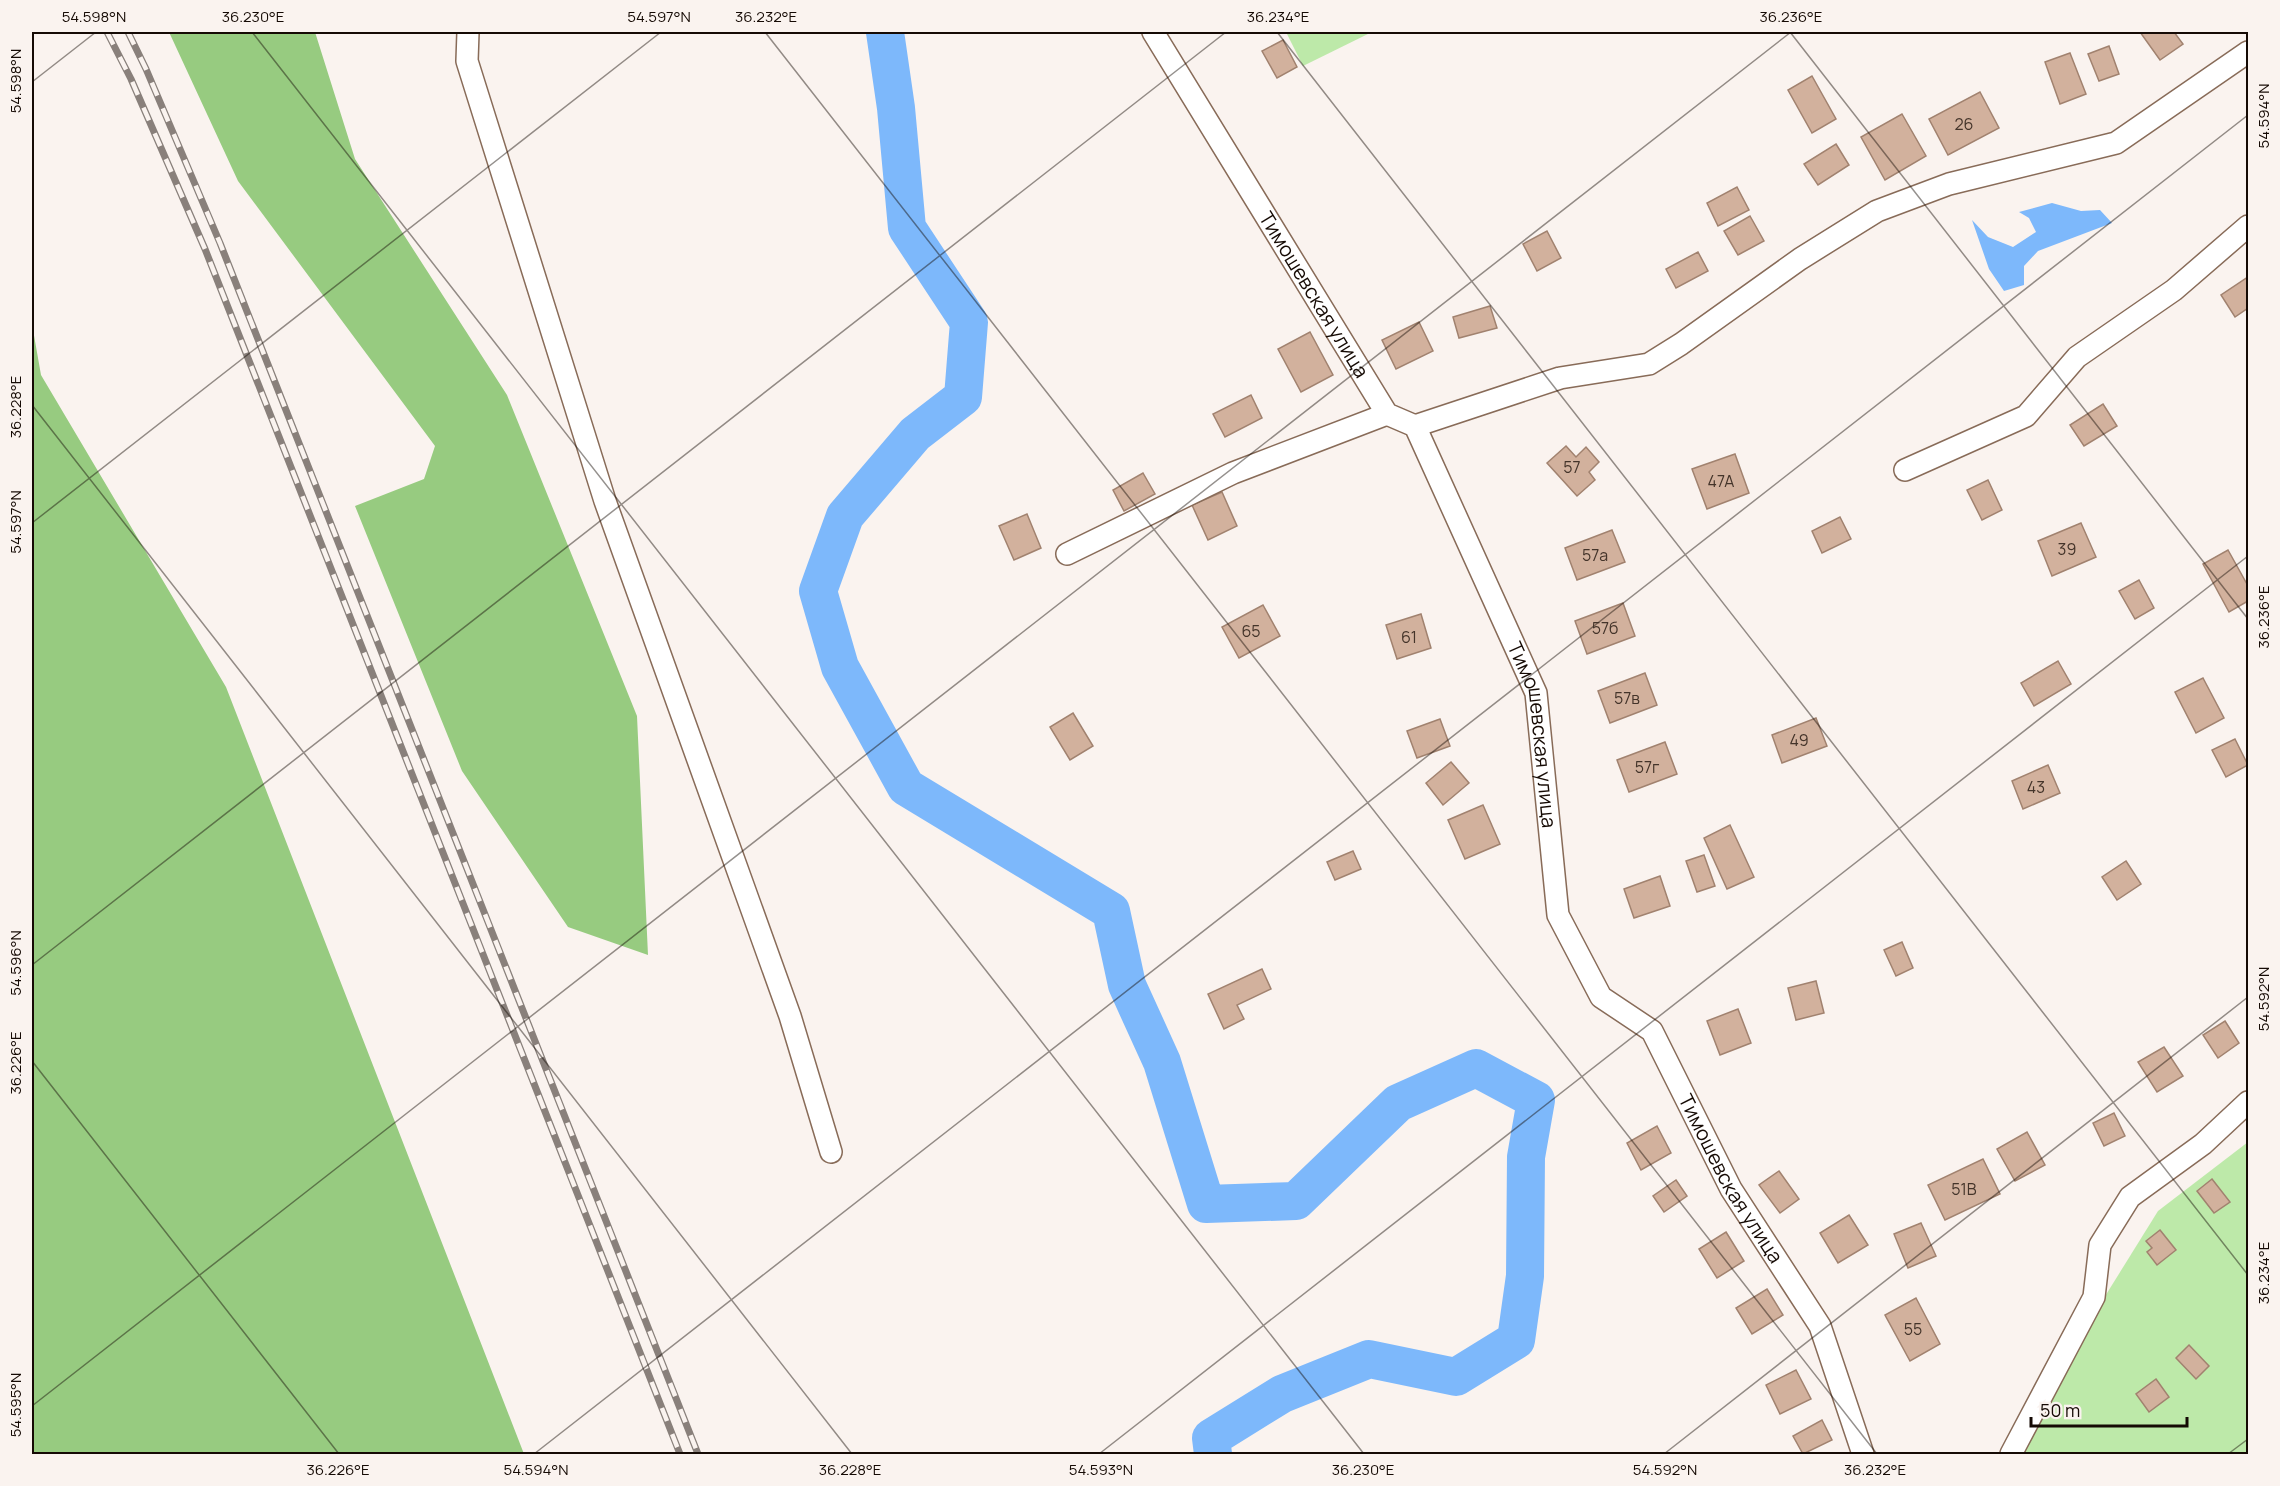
<svg xmlns="http://www.w3.org/2000/svg" width="2280" height="1486" viewBox="0 0 2280 1486" font-family="Manrope,sans-serif">
	<rect width="100%" height="100%" fill="#faf3ef"/>
	<g fill="#bde9a9">
		<path d="M1286 32H1372L1303 66Z"/>
		<path d="M2248 1142V1454H2007L2158 1211Z"/>
	</g>
	<g fill="#97cb80">
		<path d="M169 32H315L355 159 507 395 637 716 648 955 568 927 462 771 355 506 424 479 435 446 238 181Z"/>
		<path d="M32 324 41 375 226 687 524 1454H32Z"/>
	</g>
	<path fill="#7db8fb" d="M2052 203 2081 211 2100 210 2112 223 2038 251 2024 266V285L2004 291 1989 269 1972 220 1988 237 2013 247 2036 232 2029 218 2019 212Z"/>
	<g fill="none" stroke-linecap="round" stroke-linejoin="round">
		<path stroke="#7db8fb" stroke-width="38" d="M885 32 896 108 907 228 969 322 963 397 915 434 845 516 818 591 840 667 906 787 1111 911 1127 985 1162 1062 1206 1204 1296 1201 1398 1103 1476 1068 1536 1100 1526 1157 1525 1276 1516 1340 1456 1377 1369 1359 1282 1394 1211 1438 1213 1454"/>
	</g>
	<g fill="#d2b19d" stroke="#a1826f" stroke-width="1.5">
		<path d="M2140 32H2174L2183 44 2160 60Z"/>
		<path d="M1283 40 1297 67 1277 78 1262 51Z"/>
		<path d="M2109 46 2119 74 2099 81 2088 54Z"/>
		<path d="M2070 53 2086 94 2060 104 2045 62Z"/>
		<path d="M1812 76 1836 119 1812 133 1788 90Z"/>
		<path d="M1980 92 1999 128 1948 155 1929 119Z"/>
		<path d="M1902 114 1926 156 1885 180 1861 137Z"/>
		<path d="M1836 144 1849 165 1818 185 1804 164Z"/>
		<path d="M1737 187 1749 210 1718 226 1707 203Z"/>
		<path d="M1750 216 1764 241 1738 255 1724 231Z"/>
		<path d="M1547 231 1561 258 1537 271 1523 244Z"/>
		<path d="M1698 252 1708 271 1676 288 1666 269Z"/>
		<path d="M2248 277V308L2235 317 2221 295Z"/>
		<path d="M1490 306 1497 328 1459 338 1453 317Z"/>
		<path d="M1419 322 1433 351 1396 369 1382 340Z"/>
		<path d="M1310 332 1333 375 1301 392 1278 349Z"/>
		<path d="M1251 395 1262 418 1225 437 1213 414Z"/>
		<path d="M2103 404 2117 426 2084 446 2070 425Z"/>
		<path d="M1566 446 1576 457 1586 447 1599 462 1589 472 1595 480 1577 496 1547 463Z"/>
		<path d="M1735 454 1749 493 1707 509 1692 469Z"/>
		<path d="M1143 473 1155 494 1124 511 1113 490Z"/>
		<path d="M1988 480 2002 510 1982 520 1967 490Z"/>
		<path d="M1222 492 1237 526 1208 540 1192 505Z"/>
		<path d="M1027 514 1041 548 1014 560 999 526Z"/>
		<path d="M1840 517 1851 539 1822 553 1812 531Z"/>
		<path d="M2081 523 2096 557 2052 576 2038 541Z"/>
		<path d="M1612 530 1625 562 1577 580 1565 548Z"/>
		<path d="M2228 550 2248 586V601L2229 612 2203 564Z"/>
		<path d="M2139 580 2154 608 2135 619 2119 591Z"/>
		<path d="M1623 603 1635 636 1587 654 1575 621Z"/>
		<path d="M1263 605 1280 636 1239 658 1222 627Z"/>
		<path d="M1421 614 1431 648 1397 659 1386 625Z"/>
		<path d="M2058 661 2071 684 2034 706 2021 683Z"/>
		<path d="M1645 673 1657 705 1610 723 1598 691Z"/>
		<path d="M2203 678 2224 718 2196 733 2175 692Z"/>
		<path d="M1073 713 1093 746 1070 760 1050 727Z"/>
		<path d="M1816 718 1827 746 1782 763 1772 735Z"/>
		<path d="M1440 719 1450 746 1417 758 1407 731Z"/>
		<path d="M2235 739 2248 765 2226 777 2212 750Z"/>
		<path d="M1665 742 1677 774 1629 792 1617 760Z"/>
		<path d="M1451 762 1469 783 1443 805 1426 783Z"/>
		<path d="M2048 765 2060 793 2023 809 2012 781Z"/>
		<path d="M1483 805 1500 844 1465 859 1448 820Z"/>
		<path d="M1730 825 1754 877 1727 889 1704 838Z"/>
		<path d="M1353 851 1361 869 1335 880 1327 862Z"/>
		<path d="M1704 855 1715 886 1697 892 1686 861Z"/>
		<path d="M2126 861 2141 884 2117 900 2102 877Z"/>
		<path d="M1660 876 1670 906 1634 918 1624 889Z"/>
		<path d="M1902 942 1913 968 1896 976 1884 950Z"/>
		<path d="M1262 969 1271 989 1237 1005 1244 1019 1224 1029 1208 994Z"/>
		<path d="M1816 981 1824 1013 1796 1020 1788 988Z"/>
		<path d="M1738 1009 1751 1043 1720 1055 1707 1021Z"/>
		<path d="M2225 1021 2239 1043 2218 1058 2203 1035Z"/>
		<path d="M2164 1047 2183 1076 2157 1092 2138 1062Z"/>
		<path d="M2114 1113 2125 1136 2104 1146 2093 1123Z"/>
		<path d="M1657 1126 1671 1153 1641 1170 1627 1143Z"/>
		<path d="M2027 1132 2045 1165 2015 1181 1997 1149Z"/>
		<path d="M1983 1159 2000 1194 1945 1220 1928 1185Z"/>
		<path d="M1779 1171 1799 1199 1780 1213 1759 1185Z"/>
		<path d="M2212 1179 2230 1202 2214 1213 2197 1191Z"/>
		<path d="M1676 1180 1687 1196 1664 1212 1653 1196Z"/>
		<path d="M1849 1215 1868 1245 1838 1263 1820 1233Z"/>
		<path d="M1921 1223 1936 1256 1908 1268 1894 1234Z"/>
		<path d="M2160 1230 2176 1250 2157 1265 2147 1252 2152 1248 2146 1241Z"/>
		<path d="M1726 1232 1744 1261 1717 1278 1699 1249Z"/>
		<path d="M1767 1289 1783 1315 1752 1334 1736 1308Z"/>
		<path d="M1916 1298 1940 1344 1910 1361 1885 1315Z"/>
		<path d="M2189 1345 2209 1366 2196 1379 2176 1358Z"/>
		<path d="M1796 1370 1811 1399 1780 1414 1766 1385Z"/>
		<path d="M2156 1379 2169 1397 2149 1412 2136 1394Z"/>
		<path d="M1822 1420 1832 1440 1803 1454 1793 1436Z"/>
	</g>
	<g fill="none" stroke-linecap="round" stroke-linejoin="round">
		<defs>
			<g id="minor">
				<path d="M468 32 467 61 605 501 790 1016 831 1152"/>
				<path id="s1" d="M1153 32 1387 414 1415 426 1536 693 1558 915 1601 997 1652 1031 1731 1189 1820 1326 1863 1454"/>
				<path d="M1415 426 1560 378 1649 364 1681 344 1800 259 1877 211 1949 184 2116 143 2248 52"/>
				<path d="M1905 470 2026 416 2077 357 2174 290 2248 226"/>
				<path d="M1067 554 1233 473 1387 414"/>
				<path d="M2011 1454 2094 1297 2100 1245 2130 1197 2203 1144 2248 1102"/>
			</g>
		</defs>
		<use href="#minor" stroke="#886b58" stroke-width="24"/>
		<use href="#minor" stroke="#fff" stroke-width="21"/>
		<defs>
			<g id="rail">
				<path d="M107 32 131 79 205 249 680 1454"/>
				<path d="M128 32 146 69 220 243 698 1454"/>
			</g>
		</defs>
		<use href="#rail" stroke="#89807b" stroke-width="7"/>
		<use href="#rail" stroke="#faf3ef" stroke-width="4.5" stroke-dasharray="14" stroke-linecap="butt"/>
	</g>
	<path fill="none" stroke="#150a04" stroke-width="1.5" stroke-opacity="0.45" d="M252 32 1364 1454M765 32 1877 1454M1277 32 2248 1275M1790 32 2248 619M32 82 96 32M32 405 852 1454M32 523 661 32M32 965 1226 32M32 1061 339 1454M32 1406 1791 32M534 1454 2248 115M1099 1454 2248 556M1664 1454 2248 997M2228 1454 2248 1439"/>
	<g text-anchor="middle" stroke-width="4.5" stroke-linejoin="round" paint-order="stroke">
		<g font-size="16" fill="#44342a">
			<text x="1964" y="130">26</text>
			<text x="1572" y="473">57</text>
			<text x="1721" y="487">47А</text>
			<text x="2067" y="555">39</text>
			<text x="1595" y="561">57а</text>
			<text x="1605" y="634">57б</text>
			<text x="1251" y="637">65</text>
			<text x="1409" y="643">61</text>
			<text x="1627" y="704">57в</text>
			<text x="1799" y="746">49</text>
			<text x="1647" y="773">57г</text>
			<text x="2036" y="793">43</text>
			<text x="1964" y="1195">51В</text>
			<text x="1913" y="1335">55</text>
		</g>
		<g font-size="20" fill="#150a04" stroke="#faf3ef">
			<text dy="7" stroke="none"><textPath href="#s1" startOffset="308">Тимошевская улица</textPath></text>
			<text dy="7" stroke="none"><textPath href="#s1" startOffset="812">Тимошевская улица</textPath></text>
			<text dy="7" stroke="none"><textPath href="#s1" startOffset="1316">Тимошевская улица</textPath></text>
		</g>
	</g>
	<rect width="2280" height="1486" fill="none" stroke="#faf3ef" stroke-width="66"/>
	<path d="M2031 1417v9h156v-9" fill="none" stroke="#150a04" stroke-width="3"/>
	<text x="2040" y="1417" font-size="18" fill="#150a04" stroke="#faf3ef" stroke-width="4.5" paint-order="stroke">50 m</text>
	<rect x="33" y="33" width="2214" height="1420" fill="none" stroke="#150a04" stroke-width="2"/>
	<g font-size="15" text-anchor="middle" fill="#150a04">
		<text x="94" y="22">54.598°N</text>
		<text x="253" y="22">36.230°E</text>
		<text x="659" y="22">54.597°N</text>
		<text x="766" y="22">36.232°E</text>
		<text x="1278" y="22">36.234°E</text>
		<text x="1791" y="22">36.236°E</text>
		<text transform="translate(16 81) rotate(-90)" y="5">54.598°N</text>
		<text transform="translate(2264 116) rotate(-90)" y="5">54.594°N</text>
		<text transform="translate(16 407) rotate(-90)" y="5">36.228°E</text>
		<text transform="translate(16 522) rotate(-90)" y="5">54.597°N</text>
		<text transform="translate(2264 617) rotate(-90)" y="5">36.236°E</text>
		<text transform="translate(16 963) rotate(-90)" y="5">54.596°N</text>
		<text transform="translate(2264 999) rotate(-90)" y="5">54.592°N</text>
		<text transform="translate(16 1063) rotate(-90)" y="5">36.226°E</text>
		<text transform="translate(2264 1273) rotate(-90)" y="5">36.234°E</text>
		<text transform="translate(16 1405) rotate(-90)" y="5">54.595°N</text>
		<text x="338" y="1475">36.226°E</text>
		<text x="536" y="1475">54.594°N</text>
		<text x="850" y="1475">36.228°E</text>
		<text x="1101" y="1475">54.593°N</text>
		<text x="1363" y="1475">36.230°E</text>
		<text x="1665" y="1475">54.592°N</text>
		<text x="1875" y="1475">36.232°E</text>
	</g>
</svg>
